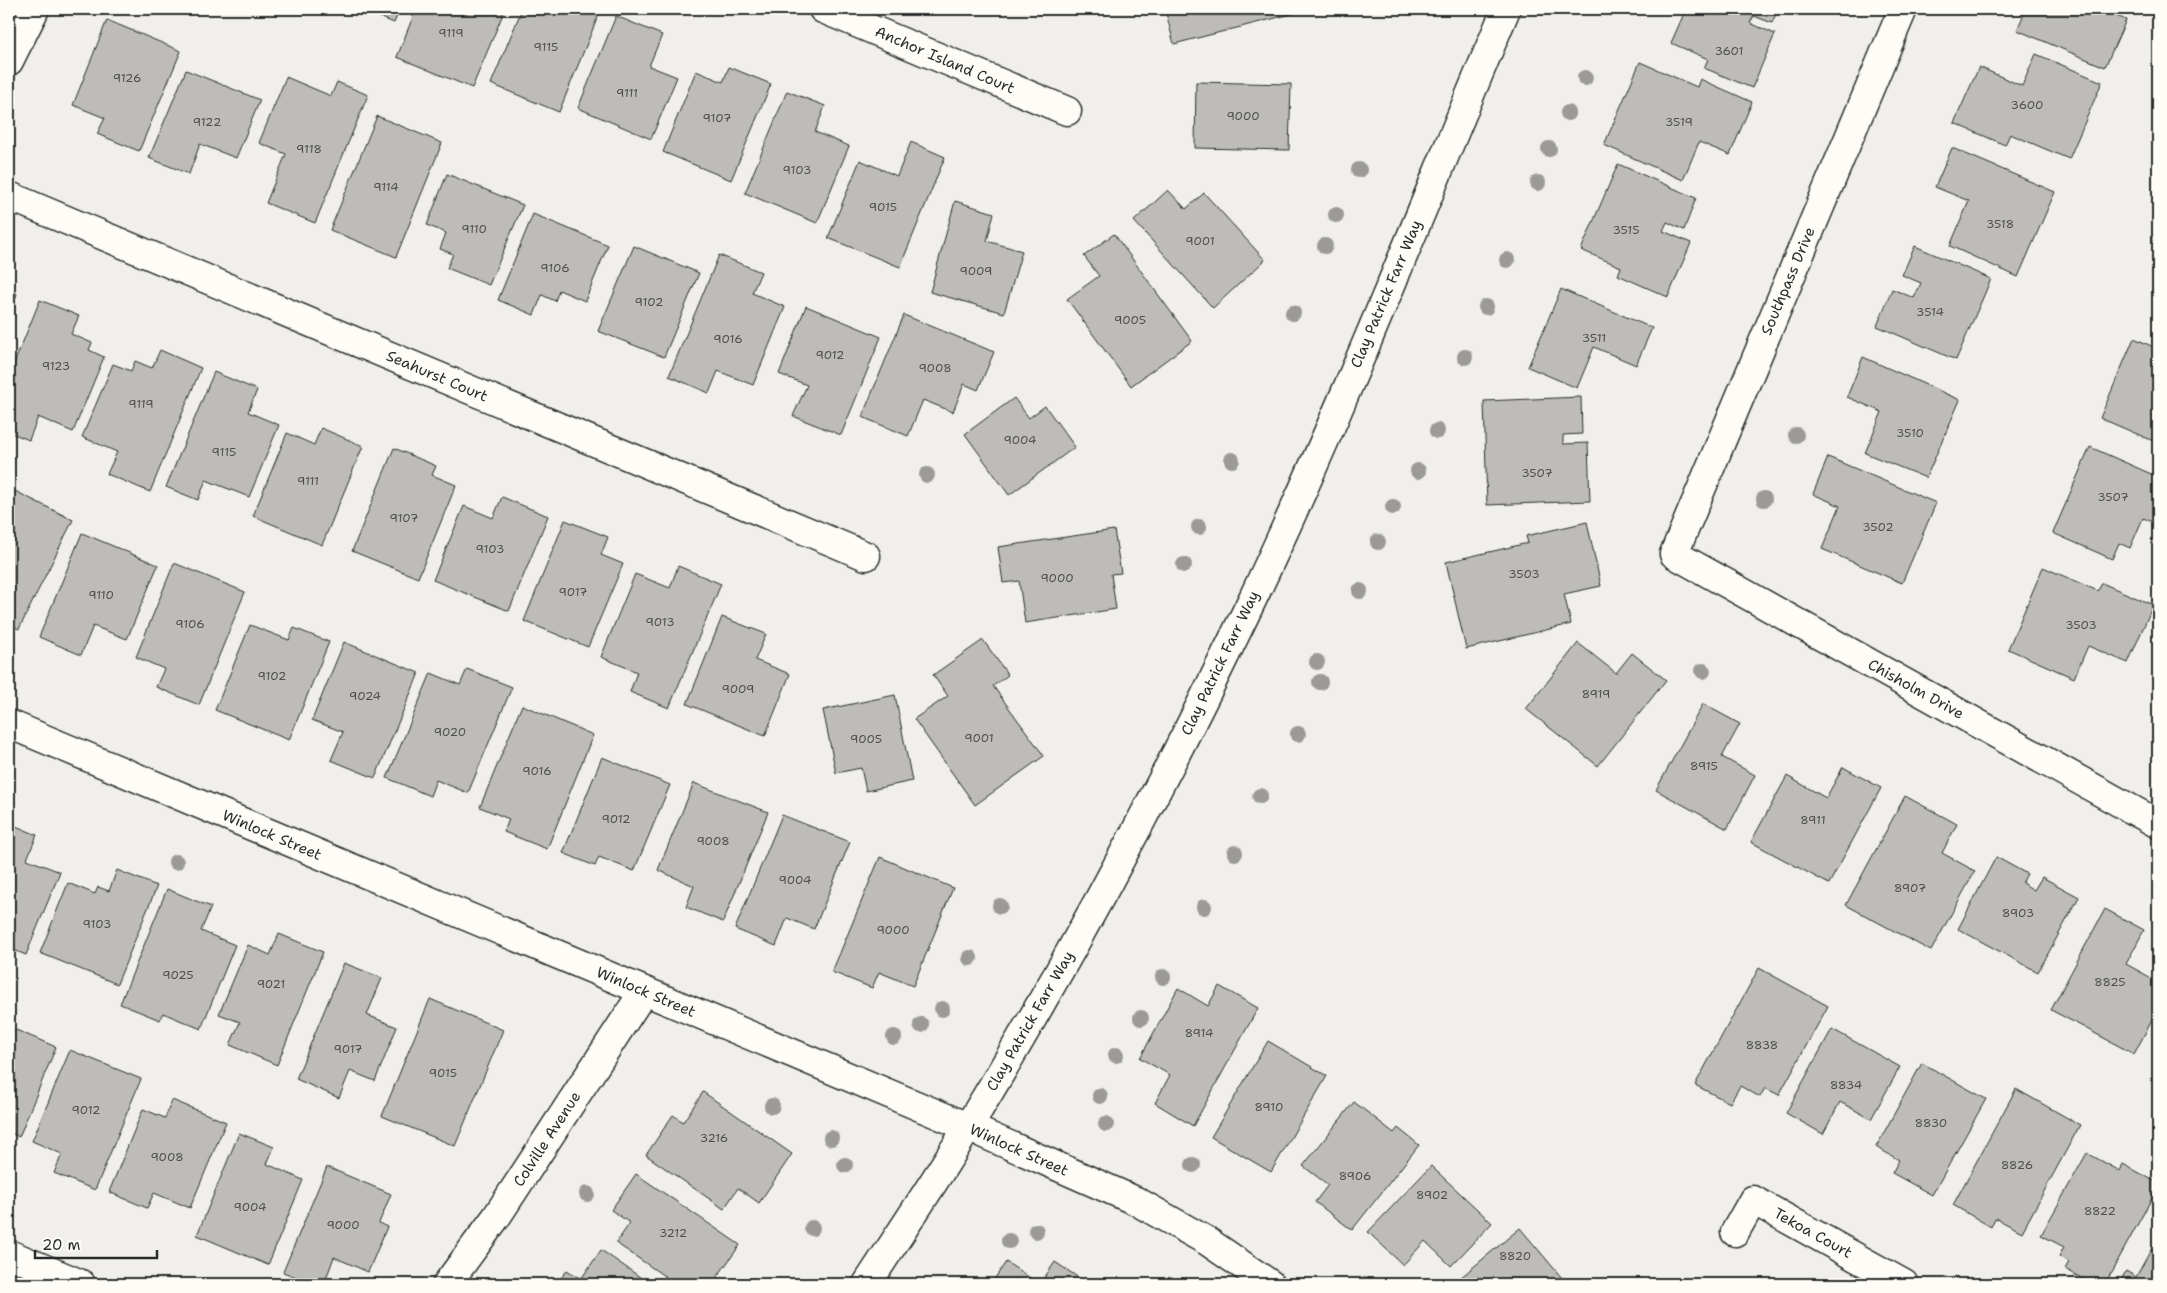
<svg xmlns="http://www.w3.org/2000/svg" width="2167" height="1293" viewBox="0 0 2167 1293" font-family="'Shantell Sans',sans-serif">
	<rect width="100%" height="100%" fill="#f0efeb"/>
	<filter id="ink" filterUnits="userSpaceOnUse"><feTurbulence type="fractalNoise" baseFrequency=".02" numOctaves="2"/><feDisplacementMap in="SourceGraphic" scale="10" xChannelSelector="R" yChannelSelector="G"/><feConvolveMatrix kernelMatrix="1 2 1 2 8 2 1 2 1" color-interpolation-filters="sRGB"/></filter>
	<g filter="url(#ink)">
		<g fill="#bdbcb8" stroke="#2b2b2b">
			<path d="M360 9H400L394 23Z"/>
			<path d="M416 9H505L472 88 397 57Z"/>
			<path d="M522 9H549L555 11 556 9H601L559 112 491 84Z"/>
			<path d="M1165 9H1306L1307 10 1174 44Z"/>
			<path d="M1686 9H1778L1772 23 1754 16 1750 23 1775 34 1752 88 1704 68 1708 59 1671 43Z"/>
			<path d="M2026 9H2117L2114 15 2126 20 2105 67 2017 30Z"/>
			<path d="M616 16 662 35 649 66 677 77 651 139 578 108Z"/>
			<path d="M107 20 181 51 139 151 97 134 105 118 73 105Z"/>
			<path d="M2036 54 2102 82 2069 159 2010 134 2005 145 1954 123 1979 67 2022 86Z"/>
			<path d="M1640 62 1697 87 1700 79 1752 102 1730 155 1699 142 1683 180 1604 145Z"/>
			<path d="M729 67 771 84 731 180 663 152 696 71 723 82Z"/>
			<path d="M186 70 260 100 236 158 200 144 189 174 149 158Z"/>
			<path d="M286 77 331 96 337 82 368 95 315 223 266 203 286 154 259 143Z"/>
			<path d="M1196 82 1291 84 1289 150 1195 148Z"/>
			<path d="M787 91 825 106 815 132 849 146 817 223 745 193Z"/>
			<path d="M377 116 442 143 396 257 330 230Z"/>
			<path d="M911 142 945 157 900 267 828 238 860 160 897 176Z"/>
			<path d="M1952 148 2055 192 2018 277 1950 246 1969 201 1935 187Z"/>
			<path d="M1618 164 1696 198 1684 230 1667 222 1663 231 1691 243 1668 297 1618 275 1621 267 1581 250Z"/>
			<path d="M447 174 523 205 489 285 447 268 453 254 440 249 446 233 427 225Z"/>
			<path d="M1168 190 1186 209 1204 193 1265 260 1213 308 1134 221Z"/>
			<path d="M955 201 994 213 987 241 1022 251 1004 313 930 292Z"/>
			<path d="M533 214 608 245 585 301 559 290 555 301 542 295 534 315 498 300Z"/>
			<path d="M1114 234 1192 341 1131 386 1067 299 1099 276 1084 256Z"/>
			<path d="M634 246 699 273 664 357 598 331Z"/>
			<path d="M1915 246 1991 279 1956 360 1877 326 1892 289 1914 298 1921 283 1902 275Z"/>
			<path d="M719 255 761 272 752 293 785 307 753 385 718 371 709 393 669 376Z"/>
			<path d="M1561 289 1652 328 1636 365 1594 347 1577 388 1528 367Z"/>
			<path d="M9 291 17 294 9 314Z"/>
			<path d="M40 300 79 316 71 334 92 343 89 350 104 357 73 432 38 417 29 440 9 432V376Z"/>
			<path d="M806 306 881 337 841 435 793 416 807 385 779 374Z"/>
			<path d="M904 315 994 352 978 390 964 384 953 412 923 400 908 436 862 417Z"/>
			<path d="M2134 338 2158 349V443L2100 418Z"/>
			<path d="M160 350 201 368 150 492 107 474 117 452 82 437 113 364 131 371 135 361 152 368Z"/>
			<path d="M1863 357 1960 400 1926 478 1865 453 1882 412 1847 397Z"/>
			<path d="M214 372 257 390 248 412 279 425 249 497 206 480 198 500 166 487Z"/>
			<path d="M1581 397 1582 434 1563 435V444L1588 443 1590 501 1487 505 1484 401Z"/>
			<path d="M1014 398 1029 418 1045 406 1075 447 1009 495 965 434Z"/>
			<path d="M321 428 363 446 322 545 253 516 287 433 314 445Z"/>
			<path d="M2090 447 2158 477V524L2143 518 2130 548 2119 543 2112 559 2053 533Z"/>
			<path d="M394 448 436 466 432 475 456 485 418 578 352 551Z"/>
			<path d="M1828 457 1936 503 1902 583 1822 549 1840 506 1813 494Z"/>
			<path d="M9 488 73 520 19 629 9 624Z"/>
			<path d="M502 497 548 516 509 611 433 580 464 506 493 518Z"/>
			<path d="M565 520 608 537 601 555 623 564 588 647 524 621Z"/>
			<path d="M1587 522 1601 586 1564 594 1571 624 1466 649 1446 562 1528 543 1526 536Z"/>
			<path d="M1114 530 1121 573 1111 574 1116 609 1025 623 1019 581 1003 583 998 547Z"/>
			<path d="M82 533 158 565 127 639 93 626 81 655 39 637Z"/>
			<path d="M174 563 245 592 199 705 156 687 164 669 136 657Z"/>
			<path d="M678 566 721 584 669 708 630 692 637 672 601 657 635 574 670 588Z"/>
			<path d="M2043 567 2098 591 2102 583 2153 605 2128 663 2088 646 2074 678 2008 649Z"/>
			<path d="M722 617 766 634 755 660 790 674 765 736 687 704Z"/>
			<path d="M250 625 289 640 294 628 329 642 289 740 215 710Z"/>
			<path d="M983 640 1008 675 993 686 1044 756 975 805 914 719 948 696 933 675Z"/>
			<path d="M344 642 419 673 375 778 331 760 343 732 312 720Z"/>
			<path d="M1578 643 1616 673 1632 653 1666 680 1598 766 1526 709Z"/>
			<path d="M467 669 512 687 468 793 436 780 430 796 387 778 431 673 460 685Z"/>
			<path d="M895 695 912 781 866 791 861 768 836 773 823 710Z"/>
			<path d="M1703 704 1740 724 1722 757 1755 775 1727 829 1656 790Z"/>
			<path d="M522 705 593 735 547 849 504 832 509 819 480 807Z"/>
			<path d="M602 757 670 785 634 871 599 857 595 866 563 853Z"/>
			<path d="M1843 767 1881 788 1829 884 1751 842 1787 776 1826 798Z"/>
			<path d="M694 783 768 812 723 922 686 907 694 886 658 870Z"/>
			<path d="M1905 796 1957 824 1942 853 1975 871 1931 951 1846 905Z"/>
			<path d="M782 815 850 842 814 929 787 918 776 946 735 929Z"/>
			<path d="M9 823 37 835 27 859 60 872 26 955 9 948Z"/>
			<path d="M880 857 953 888 913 986 879 972 872 988 832 972Z"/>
			<path d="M1996 857 2027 874 2022 883 2034 890 2042 877 2079 897 2038 972 1958 929Z"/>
			<path d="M117 870 157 886 117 984 40 953 68 883 95 894 98 887 109 891Z"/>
			<path d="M167 889 211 907 201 931 235 945 201 1029 163 1013 160 1020 120 1004Z"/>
			<path d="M2105 909 2144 930 2126 964 2155 980 2152 985 2158 988V1009L2134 1054 2051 1010Z"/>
			<path d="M279 934 323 952 277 1065 230 1045 240 1022 219 1014 248 945 270 955Z"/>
			<path d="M344 963 382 978 367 1015 397 1027 375 1081 350 1071 339 1098 296 1079Z"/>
			<path d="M1759 968 1828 1006 1779 1095 1765 1088 1760 1097 1740 1086 1730 1103 1695 1085Z"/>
			<path d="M1219 986 1258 1008 1193 1126 1155 1103 1170 1075 1140 1058 1178 988 1208 1006Z"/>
			<path d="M430 999 503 1030 455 1146 382 1116Z"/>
			<path d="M9 1027 56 1047 19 1137 9 1132Z"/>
			<path d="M1832 1029 1900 1067 1871 1119 1840 1102 1823 1134 1786 1113Z"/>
			<path d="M1268 1041 1327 1076 1271 1172 1211 1137Z"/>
			<path d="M70 1050 141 1079 95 1190 54 1173 62 1154 32 1141Z"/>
			<path d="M1922 1063 1986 1099 1932 1195 1892 1173 1899 1160 1876 1147Z"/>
			<path d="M2016 1089 2080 1125 2022 1232 1995 1218 1991 1227 1953 1205Z"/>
			<path d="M703 1092 792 1154 759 1203 738 1188 724 1209 646 1155 673 1115 683 1122Z"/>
			<path d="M172 1100 226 1122 190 1208 154 1193 147 1208 109 1192 143 1109 165 1118Z"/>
			<path d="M1354 1102 1394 1133 1398 1128 1419 1145 1352 1230 1315 1202 1328 1185 1303 1166Z"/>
			<path d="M239 1133 274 1147 267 1164 303 1180 268 1265 197 1235Z"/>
			<path d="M2087 1153 2120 1171 2123 1164 2158 1183V1187L2105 1284H2092L2065 1269 2069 1262 2059 1256 2064 1247 2041 1235Z"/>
			<path d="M1431 1166 1492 1223 1451 1266 1425 1241 1403 1265 1368 1232Z"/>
			<path d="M327 1167 391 1194 379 1223 387 1227 368 1272 334 1257 324 1284H314L283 1272Z"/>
			<path d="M636 1174 740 1245 712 1284H676L616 1243 630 1223 611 1210Z"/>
			<path d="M1520 1228 1567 1284H1453Z"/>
			<path d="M2158 1237V1284H2119L2126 1271 2136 1277Z"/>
			<path d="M601 1250 650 1284H557L567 1270 581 1279Z"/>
			<path d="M1006 1262 1032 1279 1028 1284H991Z"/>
			<path d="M1055 1262 1088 1284H1040Z"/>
		</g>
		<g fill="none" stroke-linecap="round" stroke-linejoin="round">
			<defs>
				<g id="minor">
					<path d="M823 9 1067 111"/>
					<path d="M1903 9 1674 554 2158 824"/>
					<path d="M9 61 35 9"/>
					<path d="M9 196 866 556"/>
					<path d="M9 724 968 1127 1136 1201 1207 1241 1270 1284"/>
					<path d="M1735 1232 1753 1200 1904 1284"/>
					<path d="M9 1254 81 1284"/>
					<path d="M447 1284 497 1216 644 991"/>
					<path d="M867 1284C901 1232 936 1180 968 1127 1073 955 1167 777 1254 596 1345 404 1423 205 1506 9"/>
				</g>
			</defs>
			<use href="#minor" stroke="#2b2b2b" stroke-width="31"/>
			<use href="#minor" stroke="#fdfcf7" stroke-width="28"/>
		</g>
		<g fill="#9b9a98">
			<circle cx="1585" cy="78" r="8"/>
			<circle cx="1568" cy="113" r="8"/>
			<circle cx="1549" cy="149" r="8"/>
			<circle cx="1359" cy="170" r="8"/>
			<circle cx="1538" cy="183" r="8"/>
			<circle cx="1336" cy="215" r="8"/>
			<circle cx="1325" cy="246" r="8"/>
			<circle cx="1507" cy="260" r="8"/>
			<circle cx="1486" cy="307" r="8"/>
			<circle cx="1293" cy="313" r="8"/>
			<circle cx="1465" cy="357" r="8"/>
			<circle cx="1437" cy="431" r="8"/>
			<circle cx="1796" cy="435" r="8"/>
			<circle cx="1232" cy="460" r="8"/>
			<circle cx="1418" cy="471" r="8"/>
			<circle cx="927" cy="475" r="8"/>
			<circle cx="1764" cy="499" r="8"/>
			<circle cx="1393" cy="507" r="8"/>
			<circle cx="1199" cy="527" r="8"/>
			<circle cx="1378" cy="542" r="8"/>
			<circle cx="1184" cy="565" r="8"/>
			<circle cx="1360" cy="591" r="8"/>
			<circle cx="1317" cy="662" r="8"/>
			<circle cx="1703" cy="671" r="8"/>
			<circle cx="1320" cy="682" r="8"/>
			<circle cx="1298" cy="734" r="8"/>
			<circle cx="1260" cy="796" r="8"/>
			<circle cx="1235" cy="853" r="8"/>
			<circle cx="176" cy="862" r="8"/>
			<circle cx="1000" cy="906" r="8"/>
			<circle cx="1204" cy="907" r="8"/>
			<circle cx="970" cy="958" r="8"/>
			<circle cx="1163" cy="977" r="8"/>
			<circle cx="942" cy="1009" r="8"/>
			<circle cx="1141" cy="1018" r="8"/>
			<circle cx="921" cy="1025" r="8"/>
			<circle cx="894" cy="1037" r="8"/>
			<circle cx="1116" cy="1055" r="8"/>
			<circle cx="1100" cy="1096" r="8"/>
			<circle cx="772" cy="1106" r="8"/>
			<circle cx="1106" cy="1124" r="8"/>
			<circle cx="831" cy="1138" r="8"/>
			<circle cx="845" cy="1165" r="8"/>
			<circle cx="1193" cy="1165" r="8"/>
			<circle cx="587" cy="1194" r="8"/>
			<circle cx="812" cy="1228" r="8"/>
			<circle cx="1036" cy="1231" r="8"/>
			<circle cx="1009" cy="1241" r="8"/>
		</g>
	</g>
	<g text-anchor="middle" stroke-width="4" stroke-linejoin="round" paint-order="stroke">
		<g font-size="12" fill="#504f4e">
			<text x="451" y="37">9119</text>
			<text x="546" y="51">9115</text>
			<text x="1729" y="55">3601</text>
			<text x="127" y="82">9126</text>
			<text x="627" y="97">9111</text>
			<text x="2027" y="109">3600</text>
			<text x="1243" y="120">9000</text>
			<text x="717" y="122">9107</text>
			<text x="207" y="126">9122</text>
			<text x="1679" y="126">3519</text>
			<text x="309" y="153">9118</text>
			<text x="797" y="174">9103</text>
			<text x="386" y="191">9114</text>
			<text x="883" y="211">9015</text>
			<text x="2000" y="228">3518</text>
			<text x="474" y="233">9110</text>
			<text x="1626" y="234">3515</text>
			<text x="1200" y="245">9001</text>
			<text x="555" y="272">9106</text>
			<text x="976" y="275">9009</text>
			<text x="649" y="306">9102</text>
			<text x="1930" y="316">3514</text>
			<text x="1130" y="324">9005</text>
			<text x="1594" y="342">3511</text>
			<text x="728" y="343">9016</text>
			<text x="830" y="359">9012</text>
			<text x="56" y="370">9123</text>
			<text x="935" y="372">9008</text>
			<text x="141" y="408">9119</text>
			<text x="1910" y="437">3510</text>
			<text x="1020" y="444">9004</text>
			<text x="224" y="456">9115</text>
			<text x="1537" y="477">3507</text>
			<text x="308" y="485">9111</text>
			<text x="2113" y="501">3507</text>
			<text x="404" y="522">9107</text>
			<text x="1878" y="531">3502</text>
			<text x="490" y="553">9103</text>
			<text x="1524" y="578">3503</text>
			<text x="1057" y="582">9000</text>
			<text x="573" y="596">9017</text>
			<text x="101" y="599">9110</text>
			<text x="660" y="626">9013</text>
			<text x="190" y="628">9106</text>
			<text x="2081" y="629">3503</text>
			<text x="272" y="680">9102</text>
			<text x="738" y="693">9009</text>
			<text x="1596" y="698">8919</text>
			<text x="365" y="700">9024</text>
			<text x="450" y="736">9020</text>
			<text x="979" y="742">9001</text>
			<text x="866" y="743">9005</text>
			<text x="1704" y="770">8915</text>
			<text x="537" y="775">9016</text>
			<text x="616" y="823">9012</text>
			<text x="1813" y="824">8911</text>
			<text x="713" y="845">9008</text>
			<text x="795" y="884">9004</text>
			<text x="1910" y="892">8907</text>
			<text x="2018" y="917">8903</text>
			<text x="97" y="928">9103</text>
			<text x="893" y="934">9000</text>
			<text x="178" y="979">9025</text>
			<text x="2110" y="986">8825</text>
			<text x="271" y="988">9021</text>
			<text x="1199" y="1037">8914</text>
			<text x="1762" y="1049">8838</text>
			<text x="348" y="1053">9017</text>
			<text x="443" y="1077">9015</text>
			<text x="1846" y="1089">8834</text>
			<text x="1269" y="1111">8910</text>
			<text x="86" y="1114">9012</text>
			<text x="1931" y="1127">8830</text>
			<text x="714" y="1142">3216</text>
			<text x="167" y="1161">9008</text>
			<text x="2017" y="1169">8826</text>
			<text x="1355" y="1180">8906</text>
			<text x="1432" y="1199">8902</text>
			<text x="250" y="1211">9004</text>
			<text x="2100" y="1215">8822</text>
			<text x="343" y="1229">9000</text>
			<text x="673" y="1237">3212</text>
			<text x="1515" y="1260">8820</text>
		</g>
		<g font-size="15" fill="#2b2b2b" stroke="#fdfcf7">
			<text transform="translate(945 60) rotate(23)" y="5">Anchor Island Court</text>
			<text transform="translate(1788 281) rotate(-67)" y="5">Southpass Drive</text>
			<text transform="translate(1386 294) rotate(-67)" y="5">Clay Patrick Farr Way</text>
			<text transform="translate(437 376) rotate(23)" y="5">Seahurst Court</text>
			<text transform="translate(1220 663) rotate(-64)" y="5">Clay Patrick Farr Way</text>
			<text transform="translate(1916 689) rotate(29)" y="5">Chisholm Drive</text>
			<text transform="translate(272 835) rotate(23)" y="5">Winlock Street</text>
			<text transform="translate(646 992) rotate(23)" y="5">Winlock Street</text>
			<text transform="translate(1030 1021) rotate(-60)" y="5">Clay Patrick Farr Way</text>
			<text transform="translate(547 1139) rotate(-57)" y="5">Colville Avenue</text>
			<text transform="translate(1019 1150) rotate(24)" y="5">Winlock Street</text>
			<text transform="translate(1813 1233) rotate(29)" y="5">Tekoa Court</text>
		</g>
	</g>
	<rect width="2167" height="1293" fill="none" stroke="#fdfcf7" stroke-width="30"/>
	<rect x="15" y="15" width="2137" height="1263" fill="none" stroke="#2b2b2b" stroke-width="2" filter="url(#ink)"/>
	<path d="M35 1250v8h122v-8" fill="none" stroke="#2b2b2b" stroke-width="2.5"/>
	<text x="42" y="1250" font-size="15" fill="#2b2b2b" stroke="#fdfcf7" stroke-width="4" paint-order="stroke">20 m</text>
</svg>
